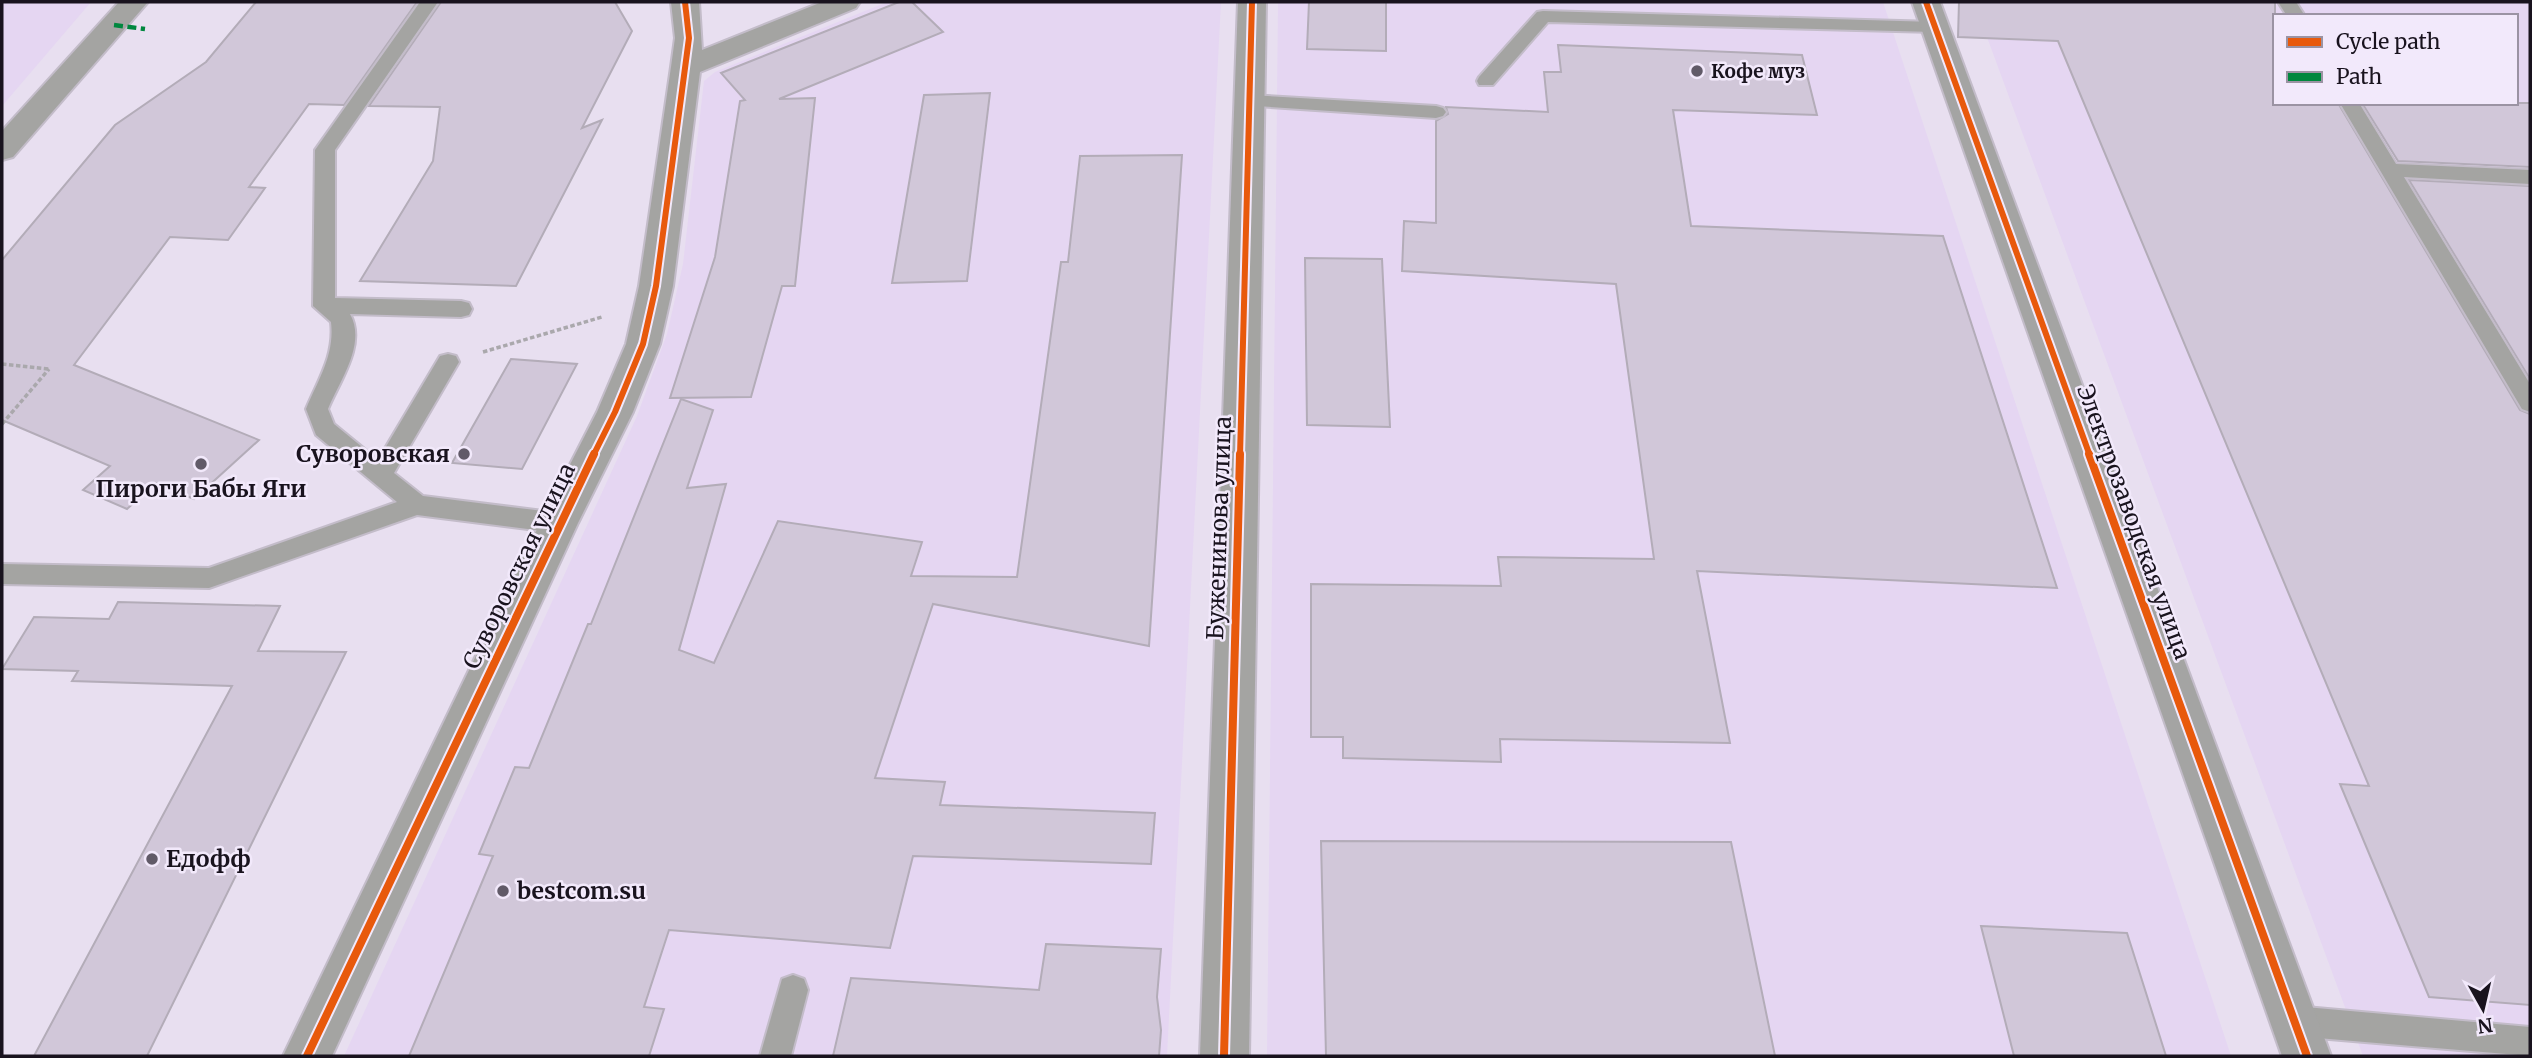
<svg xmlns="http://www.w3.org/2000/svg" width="2532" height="1058" viewBox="0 0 2532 1058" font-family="Merriweather,serif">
	<rect width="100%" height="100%" fill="#e8dff0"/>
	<g fill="#e5d6f2" fill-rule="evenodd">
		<path d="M2 2H91L2 106Z"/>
		<path d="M887 2H1221L1167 1056H344L637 416 667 334 683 264 704 81 715 72Z"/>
		<path d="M1278 2H1883L2231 1056H1267Z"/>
		<path d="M1974 2H2530V1056H2363ZM2275 16H2516V103H2275Z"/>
	</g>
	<g fill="#d1c7d9" stroke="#b3acb8" stroke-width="2">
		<path d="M256 2H417L344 105 309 104 249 187 265 188 228 240 170 237 74 365 259 440 194 499 156 483 127 509 83 490 110 466 2 420V260L115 125 206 62Z"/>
		<path d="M441 2H615L632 31 582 128 602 120 516 286 360 281 433 161 440 107 369 106Z"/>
		<path d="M899 2H912L943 32 779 99 815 98 795 286H782L751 397 670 398 715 257 740 101 745 100 721 73Z"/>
		<path d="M1309 2H1386V51L1307 49Z"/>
		<path d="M1959 2H2275V103H2338L2520 410 2530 414V1005L2429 997 2340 784 2369 786 2058 41 1958 37Z"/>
		<path d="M1558 45 1802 55 1817 115 1673 110 1691 226 1943 236 2057 588 1697 571 1730 743 1500 739 1501 762 1343 758V737H1311V584L1501 586 1498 557 1654 559 1616 284 1402 271 1404 221 1436 223V121L1448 114 1446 107 1548 112 1544 72H1561Z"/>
		<path d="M990 93 967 281 892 283 924 95Z"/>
		<path d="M2362 103H2530V167L2398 161Z"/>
		<path d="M1182 155 1149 646 933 604 875 778 945 782 940 805 1155 813 1151 864 913 856 890 948 669 930 644 1007 664 1009 649 1056H409L493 856 479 854 515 767 529 768 588 624H591L681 399 713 410 687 488 726 484 679 650 714 663 778 521 922 542 911 576 1017 577 1061 262H1068L1080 156Z"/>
		<path d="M2409 180 2530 186V379Z"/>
		<path d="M1305 258 1382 259 1390 427 1307 425Z"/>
		<path d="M511 359 577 364 522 469 452 463Z"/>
		<path d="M118 602 280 606 258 651 346 652 147 1056H34L232 686 72 681 78 671 2 669 34 617 109 619Z"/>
		<path d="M1321 841 1731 842 1775 1056H1326Z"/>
		<path d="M1981 926 2127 933 2166 1056H2014Z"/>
		<path d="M1046 944 1161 949 1157 997 1161 1030 1159 1056H833L851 978 1039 990Z"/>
	</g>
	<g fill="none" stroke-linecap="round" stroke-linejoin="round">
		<defs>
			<g id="lane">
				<path d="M420 2H438L335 150V298L461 301 469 303 472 309 469 315 461 317 350 314C367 344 339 382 328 409L334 424 378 460 440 356 448 354 456 356 459 362 394 473 423 496 559 513 568 516 571 523 568 530 559 533 417 515 209 588 2 584V564L209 568 397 502 316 435 306 409C318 380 335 355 331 322L313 306 315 150Z"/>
				<path d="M2278 2H2296L2305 16H2287Z"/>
				<path d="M1543 11 1935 22 1944 27 1935 32 1548 22 1493 85H1479L1477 81 1479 77 1537 12Z"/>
				<path d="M1249 95 1436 106 1443 108 1446 112 1443 116 1436 118 1242 105 1239 101 1242 97Z"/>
				<path d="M2340 103H2359L2396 164 2530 170V184L2404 177 2530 384V412L2522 409Z"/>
				<path d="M793 975 804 979 808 990 791 1056H760L782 979Z"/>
				<path d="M2294 1006 2530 1027V1056L2294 1036 2283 1032 2279 1021 2283 1010Z"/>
			</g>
			<g id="street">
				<path d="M119 2H148L13 157 2 160V131Z"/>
				<path d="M671 2H699L702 50 822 2H860L856 8 700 72 673 286 660 344 633 412 578 523 332 1056H283L540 523 597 412 626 344 639 286 671 67 675 38Z"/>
				<path d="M1238 2H1266L1249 1056H1200Z"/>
			</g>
			<path id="secondary" d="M1912 2H1940L2331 1056H2282Z"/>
		</defs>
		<use href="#lane" stroke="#c3bcc9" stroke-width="4"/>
		<use href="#street" stroke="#c3bcc9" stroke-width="4"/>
		<use href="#secondary" stroke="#c3bcc9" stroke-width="4"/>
		<g stroke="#aaa8ac" stroke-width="3.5" stroke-dasharray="4.5 2.5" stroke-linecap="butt">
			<path d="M483 352 602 317"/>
			<path d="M2 364 49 369"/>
			<path d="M2 424 49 369"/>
		</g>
		<use href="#lane" fill="#a4a4a2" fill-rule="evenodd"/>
		<use href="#street" fill="#a4a4a2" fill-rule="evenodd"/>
		<use href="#secondary" fill="#a4a4a3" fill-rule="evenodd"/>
		<path stroke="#00873e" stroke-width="4.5" stroke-dasharray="9 4.5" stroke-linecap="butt" d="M114 25 145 29"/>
		<defs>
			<g id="cycleway-far1">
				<path d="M1926 2 2090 456"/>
				<path d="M593 456 615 412 643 344 656 286 689 38 685 2"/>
				<path d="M1240 456 1252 2"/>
			</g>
			<g id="cycleway">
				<path d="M2089 454 2307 1056"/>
				<path d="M307 1056 594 454"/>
				<path d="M1224 1056 1240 454"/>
			</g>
		</defs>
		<use href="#cycleway-far1" stroke="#f2e9fb" stroke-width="10"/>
		<use href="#cycleway" stroke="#f2e9fb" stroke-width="12"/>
		<use href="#cycleway-far1" stroke="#e8590c" stroke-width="6"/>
		<use href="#cycleway" stroke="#e8590c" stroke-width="8"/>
	</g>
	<g fill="#615a68" stroke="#f2e9fb" stroke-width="2.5">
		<circle cx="1697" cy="71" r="7"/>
		<circle cx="464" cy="454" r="7"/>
		<circle cx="201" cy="464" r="7"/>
		<circle cx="152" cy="859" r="7"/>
		<circle cx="503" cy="891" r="7"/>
	</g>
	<g text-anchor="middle" stroke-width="5" stroke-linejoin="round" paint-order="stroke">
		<g font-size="19" font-weight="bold" fill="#19131e" stroke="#f2e9fb" text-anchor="start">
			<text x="1711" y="78">Кофе муз</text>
		</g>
		<g font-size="23" font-weight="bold" fill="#19131e" stroke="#f2e9fb" text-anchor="start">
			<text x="450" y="462" text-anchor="end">Суворовская</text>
			<text x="201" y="497" text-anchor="middle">Пироги Бабы Яги</text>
			<text x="166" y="867">Едофф</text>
			<text x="517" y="899">bestcom.su</text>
		</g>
		<g font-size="23" fill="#19131e" stroke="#f2e9fb">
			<text transform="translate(2134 522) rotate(70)" y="8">Электрозаводская улица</text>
			<text transform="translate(1219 528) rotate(-88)" y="8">Буженинова улица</text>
			<text transform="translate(519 566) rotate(-64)" y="8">Суворовская улица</text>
		</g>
	</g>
	<rect width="2532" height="1058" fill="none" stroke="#19131e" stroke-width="7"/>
	<rect x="2273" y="14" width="245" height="91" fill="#f2e9fb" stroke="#9b93a3" stroke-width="2"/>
	<rect x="2287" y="37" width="35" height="10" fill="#e8590c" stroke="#9b93a3" stroke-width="2"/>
	<text x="2336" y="49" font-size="21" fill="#19131e">Cycle path</text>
	<rect x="2287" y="72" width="35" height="10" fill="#00873e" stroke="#9b93a3" stroke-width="2"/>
	<text x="2336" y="84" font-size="21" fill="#19131e">Path</text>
	<g transform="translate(2483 1009) rotate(172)" stroke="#f2e9fb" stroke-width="5" paint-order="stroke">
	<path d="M0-5L12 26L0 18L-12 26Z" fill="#19131e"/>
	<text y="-10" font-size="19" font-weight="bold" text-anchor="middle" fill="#19131e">N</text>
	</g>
</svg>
